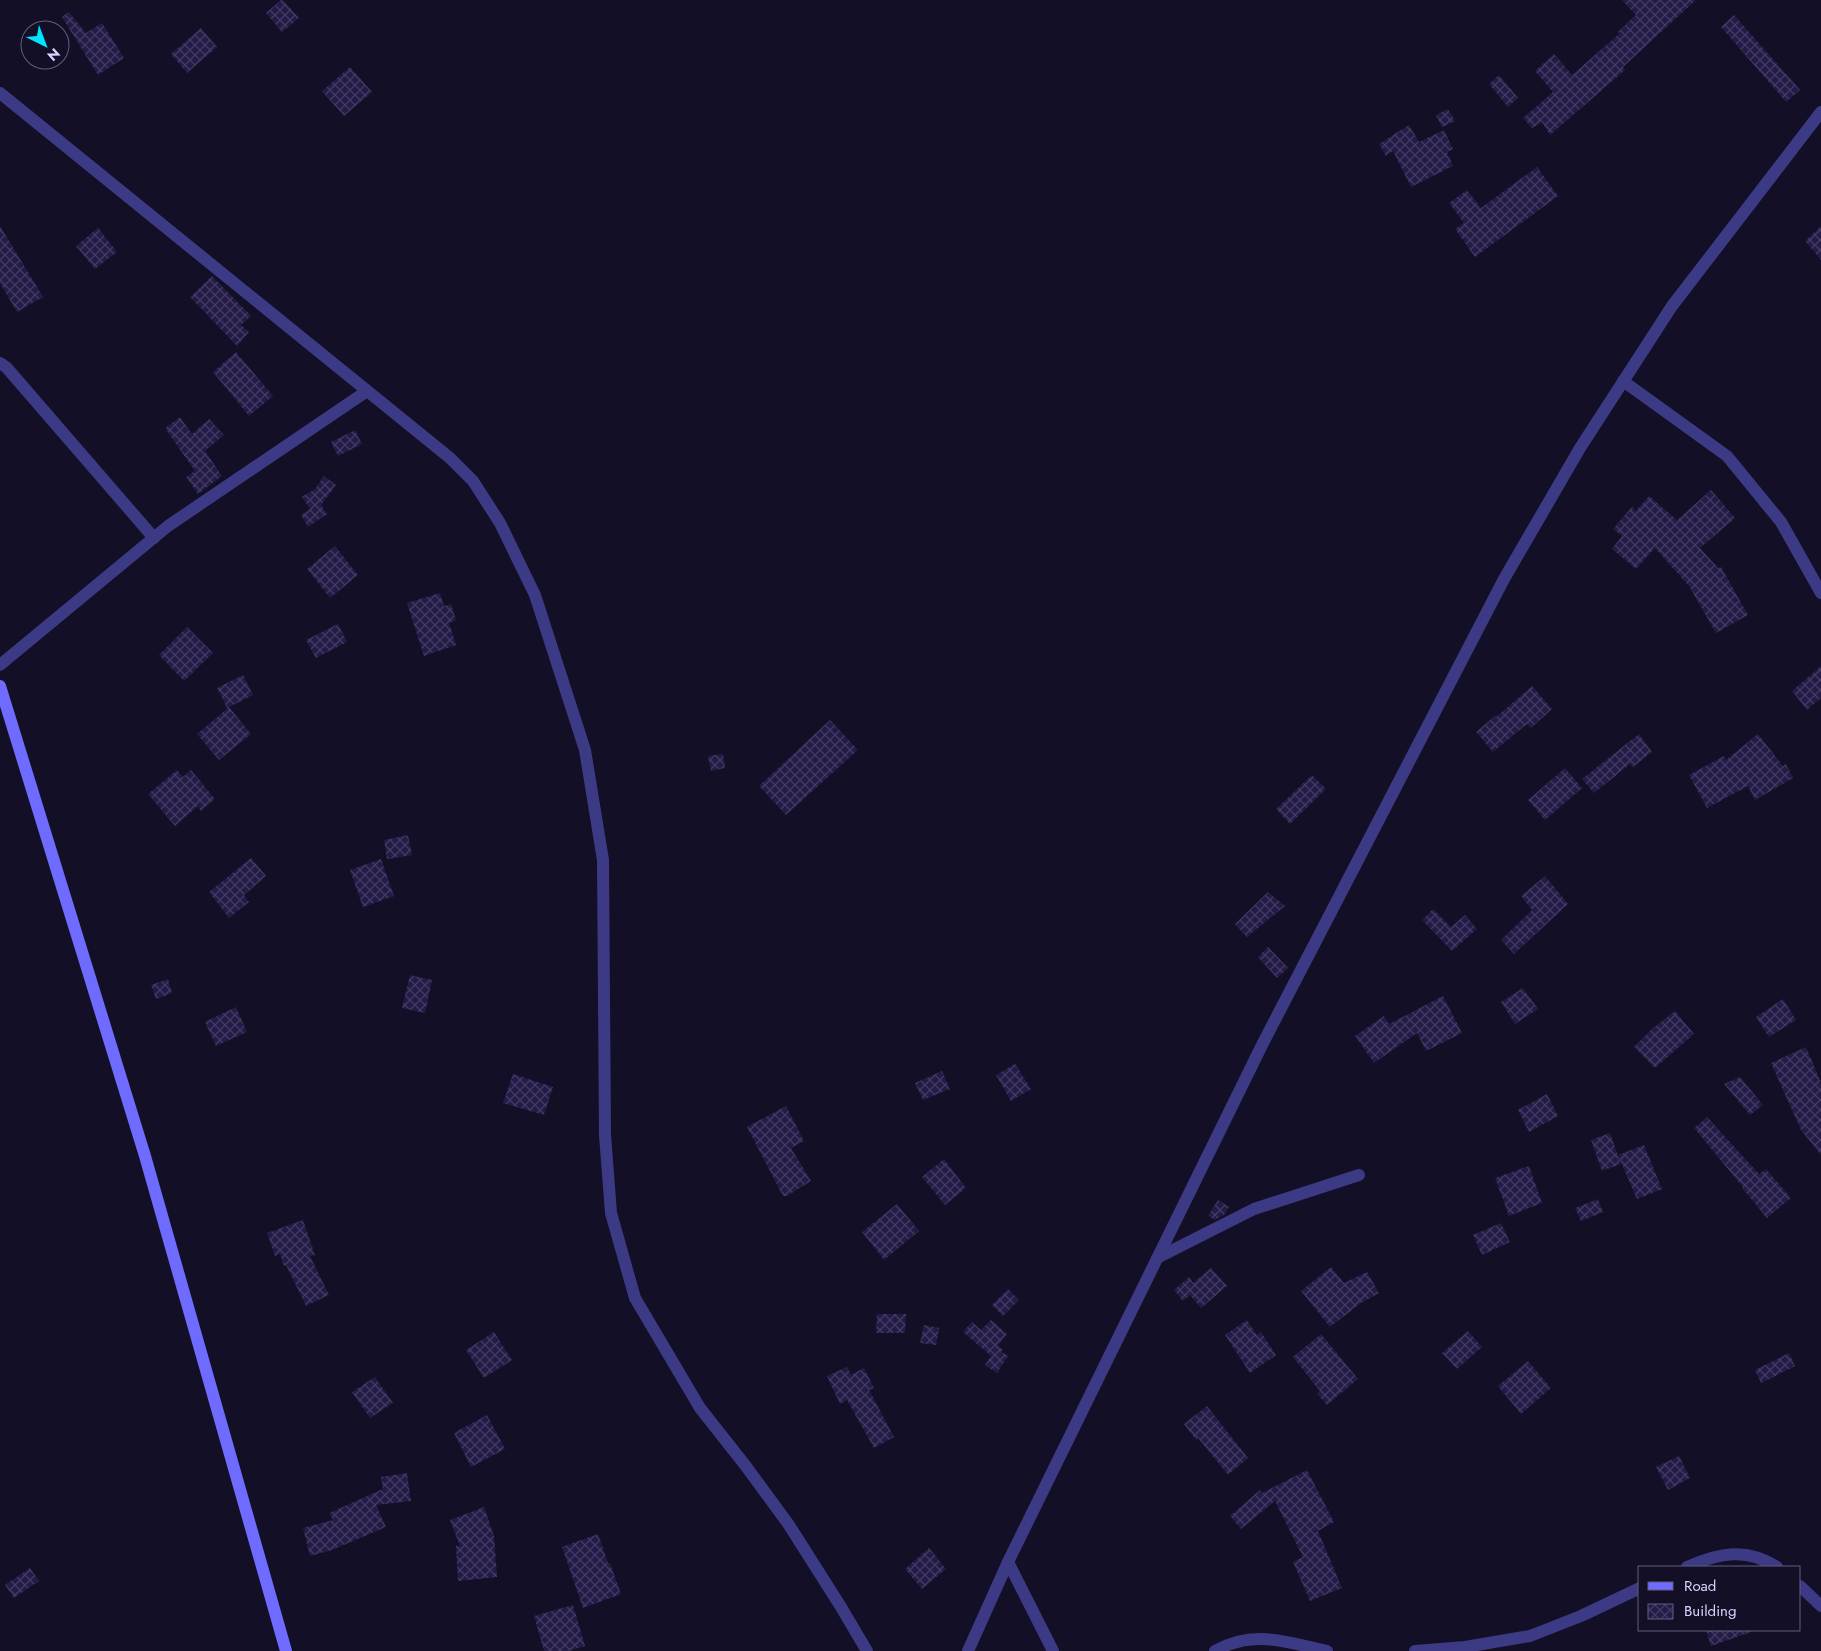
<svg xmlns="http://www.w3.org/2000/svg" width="1821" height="1651" viewBox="0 0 1821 1651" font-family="Jost,sans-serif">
	<defs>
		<pattern id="building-cross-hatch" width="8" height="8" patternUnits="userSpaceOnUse" patternTransform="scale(1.25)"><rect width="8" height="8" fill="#241b47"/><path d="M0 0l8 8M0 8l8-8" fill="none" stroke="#433b63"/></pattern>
	</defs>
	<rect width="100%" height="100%" fill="#130f26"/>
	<g fill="url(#building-cross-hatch)">
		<path d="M281 0H283L299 18 282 32 266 13Z"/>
		<path d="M1622 0H1696L1623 67 1625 70 1550 135 1542 122 1532 128 1523 118 1553 92 1535 71 1554 54 1572 75 1619 34 1618 32 1636 15Z"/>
		<path d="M69 12 86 33 102 23 124 58 98 75 62 17Z"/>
		<path d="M1734 15 1800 90 1786 102 1721 27Z"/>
		<path d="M201 28 217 47 187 73 171 54Z"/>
		<path d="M350 67 372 92 344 116 322 91Z"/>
		<path d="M1499 75 1518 98 1508 107 1489 84Z"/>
		<path d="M1448 109 1455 121 1442 127 1436 115Z"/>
		<path d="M1409 125 1419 142 1444 130 1453 149 1447 152 1453 166 1411 187 1393 151 1386 156 1379 144Z"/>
		<path d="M1537 167 1558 196 1475 257 1455 229 1464 223 1449 203 1467 190 1481 208Z"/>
		<path d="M0 226 43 297 17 312 0 283Z"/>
		<path d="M1821 226V260L1805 241Z"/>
		<path d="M98 228 117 252 95 269 76 246Z"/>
		<path d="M212 276 251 316 241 325 249 332 237 346 190 297Z"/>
		<path d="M236 352 273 396 249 416 213 372Z"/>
		<path d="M180 417 192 434 209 419 224 435 205 451 222 476 198 494 186 477 195 471 165 428Z"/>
		<path d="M355 430 362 444 338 456 331 442Z"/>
		<path d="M324 476 336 485 321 505 327 514 308 527 301 515 310 509 302 497 315 489Z"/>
		<path d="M1711 490 1735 518 1700 548 1718 568 1721 567 1748 615 1716 633 1689 586 1655 548 1636 569 1612 549 1622 536 1613 529 1632 507 1636 511 1649 496 1677 520Z"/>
		<path d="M335 546 358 575 330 598 307 569Z"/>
		<path d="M440 593 444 606 451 604 456 620 449 623 456 645 424 656 407 603Z"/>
		<path d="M338 624 347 642 316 658 306 640Z"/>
		<path d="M187 627 213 653 184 681 159 655Z"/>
		<path d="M1821 666V698L1807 710 1792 691Z"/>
		<path d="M243 675 253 695 227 708 217 688Z"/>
		<path d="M1532 686 1552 709 1531 728 1527 724 1493 752 1476 732 1495 716 1496 717Z"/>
		<path d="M229 707 251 734 219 760 197 734Z"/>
		<path d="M830 720 858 750 786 815 759 786Z"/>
		<path d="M1639 734 1652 752 1633 767 1630 764 1594 793 1582 779Z"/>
		<path d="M1758 734 1783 766 1786 764 1793 778 1755 800 1748 786 1707 808 1689 775 1724 756 1726 760Z"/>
		<path d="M723 754 725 768 711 771 708 756Z"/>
		<path d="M1565 768 1582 788 1545 820 1528 800Z"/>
		<path d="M177 770 183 777 191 770 215 799 201 811 198 806 175 826 148 794Z"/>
		<path d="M1312 775 1326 789 1290 824 1276 809Z"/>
		<path d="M408 835 412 855 387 859 384 840Z"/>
		<path d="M251 858 266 876 244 895 249 902 229 918 209 892Z"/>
		<path d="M381 859 394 896 363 907 350 870Z"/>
		<path d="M1545 876 1568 904 1514 954 1501 940 1532 910 1521 896Z"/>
		<path d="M1268 892 1285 906 1247 937 1235 924Z"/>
		<path d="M1433 909 1451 927 1465 915 1477 929 1452 951 1422 920Z"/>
		<path d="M1268 947 1288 968 1277 978 1258 957Z"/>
		<path d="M410 975 432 980 425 1013 402 1008Z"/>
		<path d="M168 979 172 993 156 999 151 985Z"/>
		<path d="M1523 988 1538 1009 1515 1024 1501 1002Z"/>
		<path d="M1443 996 1462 1033 1426 1051 1417 1033 1374 1063 1355 1036 1384 1016 1389 1024Z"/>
		<path d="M1783 999 1796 1020 1769 1037 1756 1017Z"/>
		<path d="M236 1007 247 1032 216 1046 205 1022Z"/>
		<path d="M1675 1011 1694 1034 1655 1068 1634 1047 1653 1028Z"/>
		<path d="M1806 1047 1821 1083V1155L1801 1130 1771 1063Z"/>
		<path d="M1015 1064 1031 1089 1011 1101 996 1075Z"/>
		<path d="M942 1071 950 1089 923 1100 915 1083Z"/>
		<path d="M513 1074 553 1087 544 1115 503 1103Z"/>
		<path d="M1740 1077 1763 1105 1750 1115 1724 1084Z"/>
		<path d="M1547 1094 1558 1116 1529 1132 1518 1110Z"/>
		<path d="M786 1106 804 1141 791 1148 811 1181 787 1196H783L747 1127Z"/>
		<path d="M1707 1117 1759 1174 1766 1169 1791 1198 1767 1218 1742 1188 1743 1187 1694 1128Z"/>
		<path d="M1610 1133 1621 1164 1602 1171 1591 1140Z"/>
		<path d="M1644 1145 1662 1189 1637 1199 1618 1155Z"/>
		<path d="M944 1159 966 1188 945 1205 922 1177Z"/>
		<path d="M1529 1166 1542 1203 1509 1216 1495 1178Z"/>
		<path d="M1598 1199 1603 1212 1581 1221 1575 1208Z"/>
		<path d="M1218 1200 1229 1207 1224 1215 1215 1220 1208 1216Z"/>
		<path d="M897 1204 919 1231 884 1260 862 1232Z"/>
		<path d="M303 1220 315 1255 310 1256 329 1295 306 1306 286 1265 284 1266 280 1254 275 1256 267 1233Z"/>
		<path d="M1501 1223 1510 1242 1482 1255 1473 1235Z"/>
		<path d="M1331 1267 1344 1283 1367 1272 1379 1293 1361 1303 1330 1327 1301 1291Z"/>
		<path d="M1211 1268 1227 1286 1201 1308 1190 1295 1183 1301 1174 1290 1189 1277 1193 1283Z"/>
		<path d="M1008 1289 1019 1300 1003 1316 992 1305Z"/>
		<path d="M877 1314H906L905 1333H876Z"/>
		<path d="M991 1320 1007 1334 998 1345 1003 1350 1001 1352 1008 1356 997 1373 985 1365 991 1356 963 1332 972 1322 981 1330Z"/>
		<path d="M1247 1320 1257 1335 1261 1332 1276 1355 1250 1373 1225 1335Z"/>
		<path d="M924 1325 939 1328 936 1345 920 1343Z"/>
		<path d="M1468 1331 1482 1347 1457 1369 1442 1353Z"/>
		<path d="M494 1332 512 1360 484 1378 466 1350Z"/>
		<path d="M1321 1334 1358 1379 1327 1405 1317 1394 1320 1391 1293 1357Z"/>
		<path d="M1789 1353 1795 1366 1761 1383 1755 1370Z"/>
		<path d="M1528 1361 1551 1388 1521 1414 1498 1386Z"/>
		<path d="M847 1367 851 1375 864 1368 874 1388 869 1390 894 1437 874 1448 847 1400 840 1404 827 1376Z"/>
		<path d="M375 1377 393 1403 370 1418 352 1392Z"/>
		<path d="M1207 1406 1248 1458 1228 1475 1198 1438 1196 1440 1184 1424Z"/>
		<path d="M487 1415 505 1449 471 1467 454 1433Z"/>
		<path d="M1679 1456 1690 1478 1668 1490 1656 1467Z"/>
		<path d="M1307 1470 1334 1522 1318 1531 1342 1588 1310 1601 1293 1562 1303 1557 1275 1501 1241 1529 1230 1516 1260 1490 1262 1493Z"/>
		<path d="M407 1473 411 1501 376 1505 386 1527 332 1550 310 1556 303 1528 333 1520 329 1513 383 1489 381 1477Z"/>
		<path d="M484 1507 494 1536 497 1577 458 1581 456 1546H460L450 1520Z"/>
		<path d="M598 1534 608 1563H610L621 1594 583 1608 562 1547Z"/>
		<path d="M929 1548 946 1569 922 1589 905 1569Z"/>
		<path d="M30 1568 39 1581 14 1598 5 1585Z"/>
		<path d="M573 1605 585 1646 569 1651H544L534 1616Z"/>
		<path d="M1706 1630H1751V1632L1711 1646Z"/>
	</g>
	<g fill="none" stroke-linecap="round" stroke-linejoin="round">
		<g stroke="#3d3a85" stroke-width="12">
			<path d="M0 93 450 458 473 481 500 523 535 595 585 750 603 860 605 1135 611 1213 635 1298 700 1408 745 1465 789 1525 841 1607 867 1651"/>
			<path d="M0 363 7 368 154 538"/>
			<path d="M1623 381 1727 456 1781 522 1821 593"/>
			<path d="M0 665 168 526 367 391"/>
			<path d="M1157 1258 1254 1209 1359 1175"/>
			<path d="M1008 1562 1053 1651"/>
			<path d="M1687 1567C1719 1553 1746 1547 1777 1567"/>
			<path d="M1800 1586 1821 1606"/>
			<path d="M1215 1651C1253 1629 1286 1642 1327 1651"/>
			<path d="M1415 1651 1465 1647 1530 1636 1581 1616 1640 1588"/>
		</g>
		<path stroke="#3d3a85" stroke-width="12" d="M968 1651 1008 1562 1263 1043 1504 579 1580 448 1672 306 1821 112"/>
		<path stroke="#6f6bff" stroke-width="12" d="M0 686 145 1156 286 1651"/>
	</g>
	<rect x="1638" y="1566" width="162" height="65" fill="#130f26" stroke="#625e7d"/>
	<rect x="1648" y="1582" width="25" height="8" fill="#6f6bff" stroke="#625e7d"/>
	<text x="1684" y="1591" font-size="15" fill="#d9d4ff">Road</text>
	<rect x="1648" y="1604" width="25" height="15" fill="url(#building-cross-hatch)" stroke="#625e7d"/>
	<text x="1684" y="1616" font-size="15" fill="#d9d4ff">Building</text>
	<g transform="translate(45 45) rotate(138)"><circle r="24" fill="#130f26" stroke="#625e7d"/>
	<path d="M0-4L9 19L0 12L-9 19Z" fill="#00e5ff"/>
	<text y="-8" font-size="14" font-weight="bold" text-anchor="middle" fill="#d9d4ff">N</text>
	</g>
</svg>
